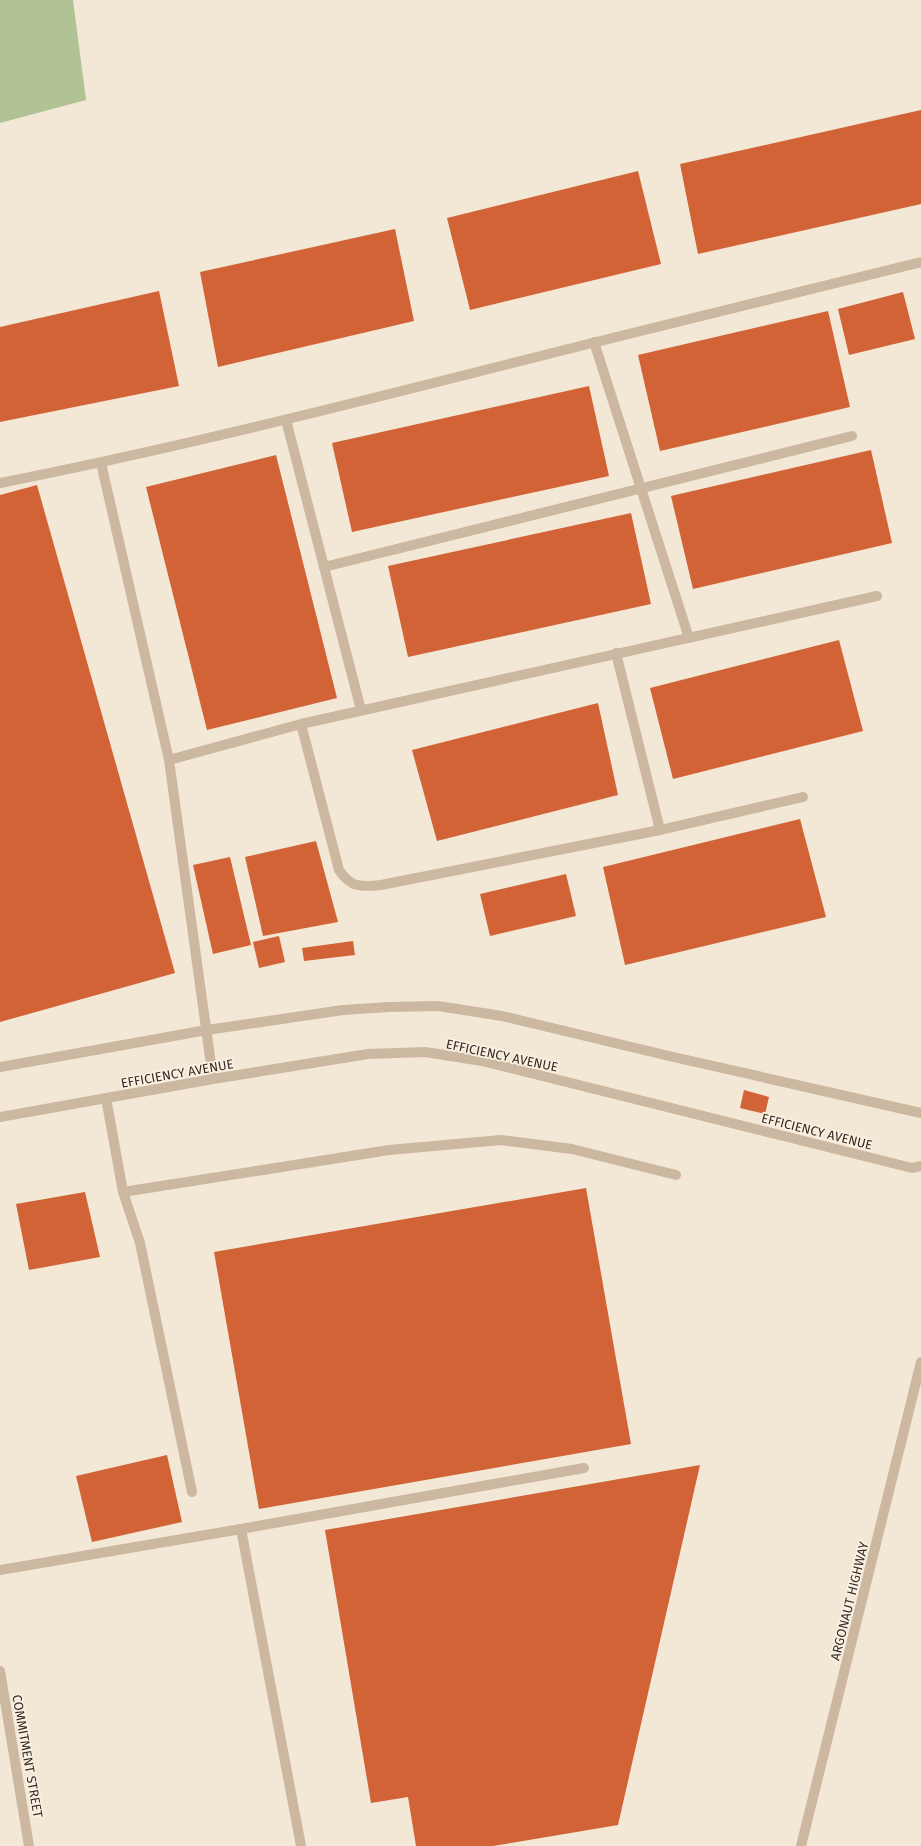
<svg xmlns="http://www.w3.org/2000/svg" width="921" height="1846" viewBox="0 0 921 1846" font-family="'Fira Sans',sans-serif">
	<rect width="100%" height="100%" fill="#f3e7d6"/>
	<path fill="#b1c395" d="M0 0H73L86 100 0 123Z"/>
	<g fill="#d16336">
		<path d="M921 110V204L698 254 680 164Z"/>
		<path d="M638 171 661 264 470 310 447 218Z"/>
		<path d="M395 229 414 321 218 367 200 272Z"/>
		<path d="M159 291 179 386 0 422V327Z"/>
		<path d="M903 292 915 339 849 355 838 309Z"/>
		<path d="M828 311 850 407 660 451 638 355Z"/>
		<path d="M589 386 609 476 352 532 332 443Z"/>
		<path d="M871 450 892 543 693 589 671 496Z"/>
		<path d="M276 455 337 698 207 730 146 487Z"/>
		<path d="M37 485 175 973 0 1022V495Z"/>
		<path d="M631 513 651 604 408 657 388 566Z"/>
		<path d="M839 640 863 731 673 779 650 688Z"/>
		<path d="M598 703 618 795 437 841 412 750Z"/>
		<path d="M800 819 826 917 625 965 603 867Z"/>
		<path d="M316 841 338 922 263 936 245 857Z"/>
		<path d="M230 857 251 945 213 954 193 865Z"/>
		<path d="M566 874 576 916 490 936 480 894Z"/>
		<path d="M279 936 285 962 259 968 253 942Z"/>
		<path d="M353 941 355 955 304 961 302 948Z"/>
		<path d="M744 1090 769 1097 765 1114 740 1108Z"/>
		<path d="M586 1188 631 1444 259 1509 214 1252Z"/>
		<path d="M85 1192 100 1257 29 1270 16 1204Z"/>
		<path d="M167 1455 182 1522 92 1542 76 1476Z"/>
		<path d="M700 1465 618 1825 493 1846H416L408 1797 371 1803 325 1530Z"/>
	</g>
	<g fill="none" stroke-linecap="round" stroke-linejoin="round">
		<g stroke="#ccb7a1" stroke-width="10">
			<path d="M594 342 689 638"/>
			<path d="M286 420 361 710"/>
			<path d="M101 463 169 760 213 1079"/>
			<path d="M0 483C198 444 393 393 588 344 699 316 810 289 921 262"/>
			<path d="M324 567 852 436"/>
			<path d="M616 653 660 830"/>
			<path d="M301 724 339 870C351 888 361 887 381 885L660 830 803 797"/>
			<path d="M169 760 301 724 877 596"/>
			<path d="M0 1067 207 1030 343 1010 389 1007 438 1006 502 1016 669 1056 921 1113"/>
			<path d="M106 1098 123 1192 140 1243 192 1492"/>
			<path d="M0 1117 213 1079 368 1054 425 1052 482 1061 912 1168 921 1166"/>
			<path d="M123 1192 389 1150 501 1140 572 1149 676 1175"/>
			<path d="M241 1529 584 1468"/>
			<path d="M0 1570 241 1529 301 1846"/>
			<path d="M0 1671 29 1846"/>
			<path d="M801 1846 921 1362"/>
		</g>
	</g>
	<g text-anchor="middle" stroke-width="3.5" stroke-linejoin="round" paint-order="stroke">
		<g font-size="13" fill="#352b25" stroke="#faf1e2">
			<text transform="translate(502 1055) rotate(12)" y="5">EFFICIENCY AVENUE</text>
			<text transform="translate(177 1073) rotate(-10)" y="5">EFFICIENCY AVENUE</text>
			<text transform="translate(817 1131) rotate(14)" y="5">EFFICIENCY AVENUE</text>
			<text transform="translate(849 1601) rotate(-76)" y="5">ARGONAUT HIGHWAY</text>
			<text transform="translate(28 1756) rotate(80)" y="5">COMMITMENT STREET</text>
		</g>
	</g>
</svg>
